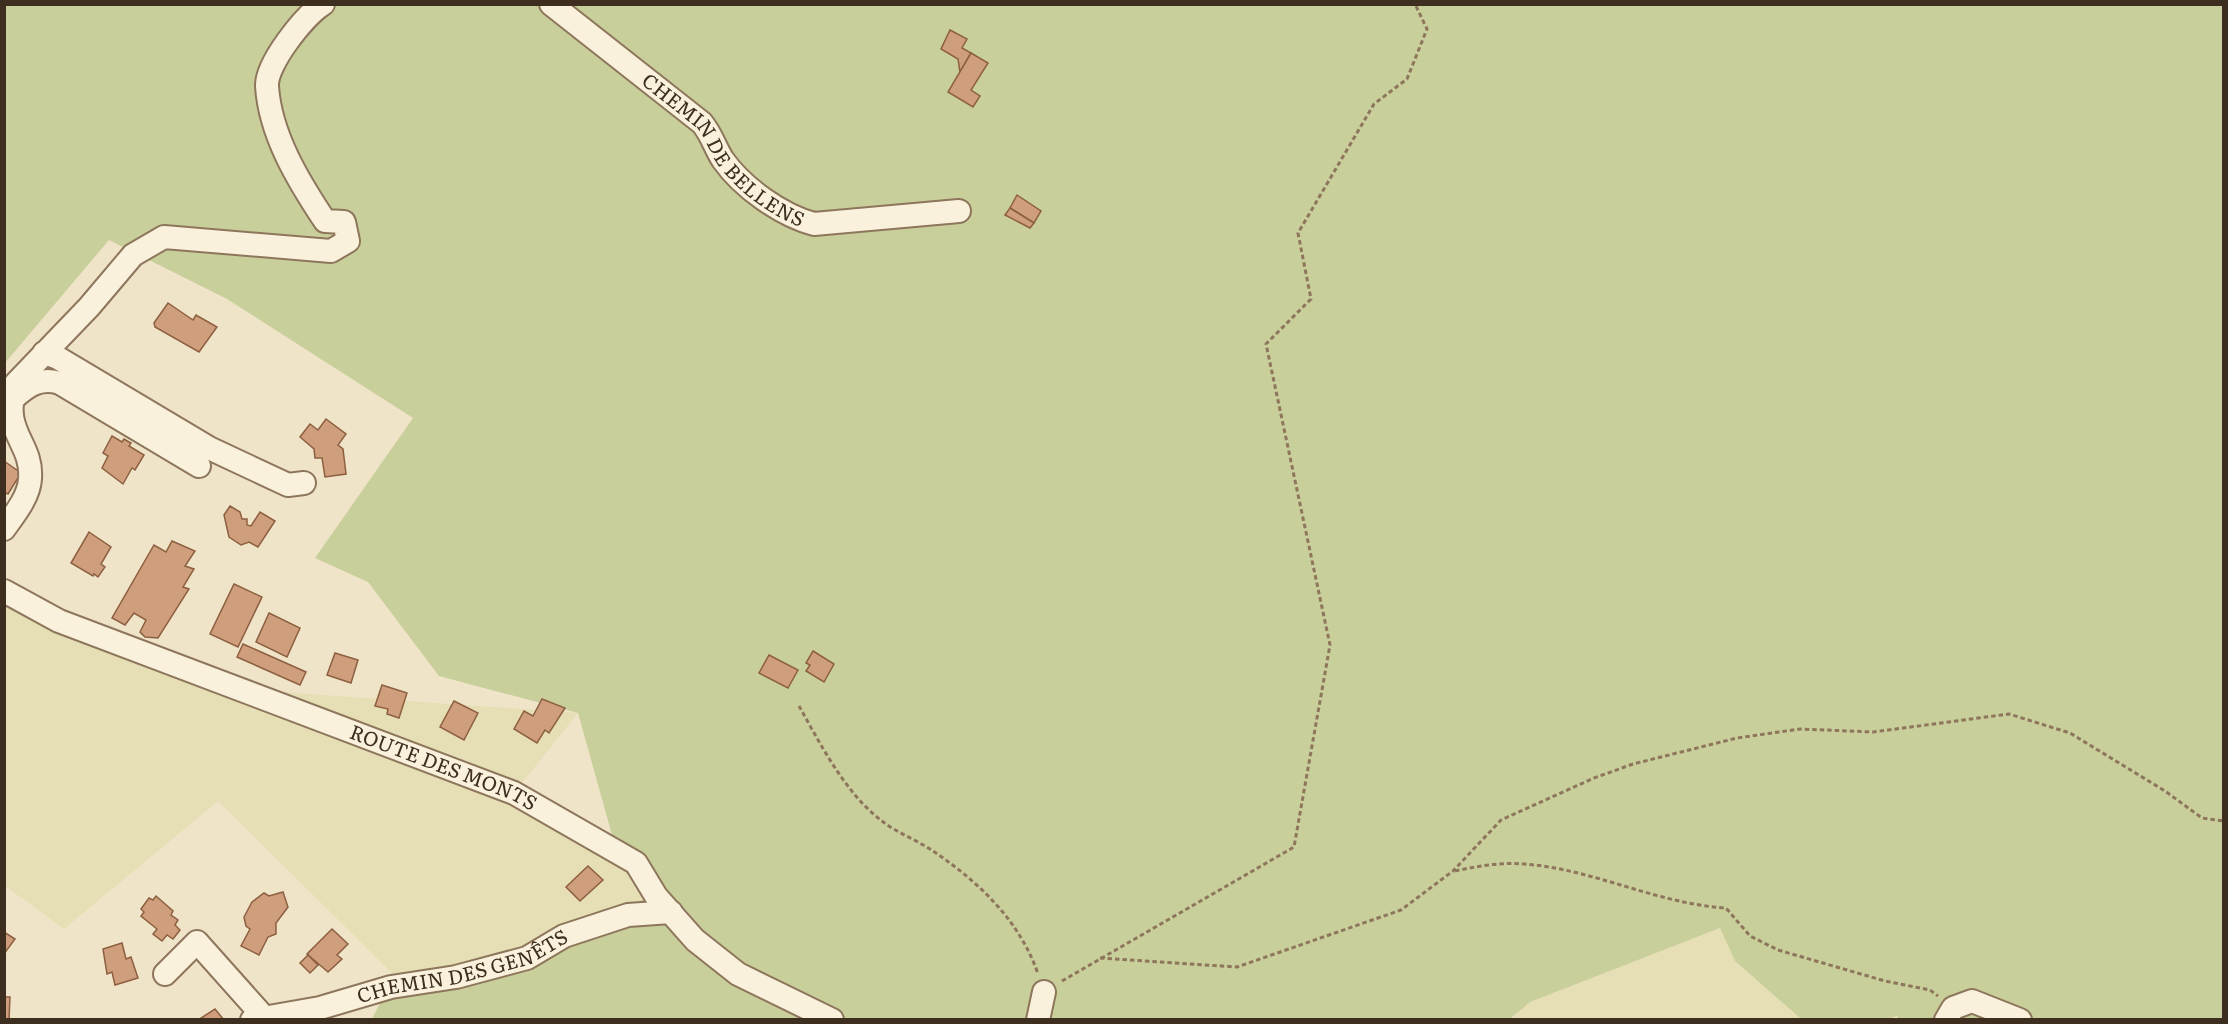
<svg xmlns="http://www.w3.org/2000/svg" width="2228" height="1024" viewBox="0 0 2228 1024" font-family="Literata,serif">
	<rect width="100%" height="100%" fill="#f0e4c8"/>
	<g fill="#e6deb5">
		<path d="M5 586 31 600 267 691 578 713 514 793 619 860 651 898 531 944 485 965 394 975 218 801 64 929 5 886Z"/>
		<path d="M1720 928 1735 961 1800 1018 1808 1019 1510 1020 1529 1002Z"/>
	</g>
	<path fill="#c9cf9b" d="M5 5H2223V1019L1899 1020 1897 1016 1884 1020 1808 1019 1800 1018 1735 961 1720 928 1530 1002 1510 1019H372L394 975 485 965 564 925 601 910 651 898 619 860 578 713 439 676 368 582 315 558 413 418 227 299 109 240 5 363Z"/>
	<g fill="#cf9f7d" stroke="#8d5f41" stroke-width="1.5">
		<path d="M950 30 967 39 962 48 971 53 960 72 958 59 941 49Z"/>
		<path d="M971 53 988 63 971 90 980 96 973 107 948 92Z"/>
		<path d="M1017 195 1041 211 1034 223 1010 208Z"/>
		<path d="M1010 208 1034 223 1030 228 1005 215Z"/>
		<path d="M168 303 193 320 196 315 217 327 199 352 155 327 154 323Z"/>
		<path d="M326 419 346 434 338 445 343 449 346 474 325 477 322 458H315L314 449 300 437 310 424 318 430Z"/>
		<path d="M112 436 122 442 124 439 131 443 129 446 144 455 135 470 132 468 123 484 102 468 108 456 103 453Z"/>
		<path d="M4 461 21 473 8 494 4 492Z"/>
		<path d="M230 506 240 512 242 519H247V525L251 526 260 512 275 521 258 547 249 542 241 545 229 537 224 515Z"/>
		<path d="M89 532 111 547 101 564 105 567 98 577 94 574 93 576 71 563Z"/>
		<path d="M172 541 195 551 185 566 194 569 183 587 189 589 158 638 145 637 140 632 146 620 134 613 125 625 112 618 154 545 166 552Z"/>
		<path d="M234 584 262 597 238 647 210 634Z"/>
		<path d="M269 613 300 628 287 657 256 642Z"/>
		<path d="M243 644 306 672 300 685 237 657Z"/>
		<path d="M813 651 834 664 824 682 806 671 810 665 806 663Z"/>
		<path d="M335 653 358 660 351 683 327 675Z"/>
		<path d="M769 655 798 670 788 688 759 673Z"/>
		<path d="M382 685 407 693 399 718 387 714 388 709 375 706Z"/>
		<path d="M542 699 565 708 549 733 545 730 537 743 514 729 524 711 533 716Z"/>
		<path d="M454 701 478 713 464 740 440 727Z"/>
		<path d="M588 866 603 880 580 901 566 887Z"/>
		<path d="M283 892 288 907 276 923V934L268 937 259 955 241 946 250 929 246 926 244 917 252 902 264 893 269 896Z"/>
		<path d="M156 896 173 911 171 915 178 920 175 925 180 930 173 939 167 935 162 941 153 934 157 929 141 916 144 912 141 909 149 898 153 900Z"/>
		<path d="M332 929 348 944 337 955 342 959 328 972 307 954Z"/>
		<path d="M4 932 15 939 4 954Z"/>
		<path d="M122 943 126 959 131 957 138 978 115 985 112 972 107 974 103 949Z"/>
		<path d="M308 955 318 965 310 973 300 963Z"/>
		<path d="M4 997H10L9 1020H4Z"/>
		<path d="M215 1009 224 1020H198Z"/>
	</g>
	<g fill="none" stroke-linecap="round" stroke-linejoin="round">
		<defs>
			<g id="minor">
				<path id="s1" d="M551 4 702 123C712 135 715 148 723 160 743 188 781 215 814 224L959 211"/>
				<path d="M44 353 58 358 209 448 288 485 304 483"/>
				<path d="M14 398C28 385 41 377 60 383L199 466"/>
				<path d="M4 529C14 515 29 497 30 479 33 441 0 434 16 383L89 307 133 255 164 237 331 251 348 241 344 222 325 221C299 182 270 135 267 86 266 64 304 16 323 4"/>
				<path id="s2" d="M4 591 59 621 514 793 636 863 656 896 695 940 738 974 832 1020"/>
				<path d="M165 974 197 942 263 1016"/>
				<path id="s3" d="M252 1020 320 1008 391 987 456 977 527 958 564 936 628 915 671 912"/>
				<path d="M1038 1020 1044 992"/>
				<path d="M1946 1020 1953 1008 1972 1001 2020 1020"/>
			</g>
		</defs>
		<use href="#minor" stroke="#8d765c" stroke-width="26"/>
		<g stroke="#8d765c" stroke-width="3" stroke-dasharray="4.5 3" stroke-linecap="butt">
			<path d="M799 706C821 745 845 793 882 821 897 833 917 840 933 851 979 882 1020 921 1038 974"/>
			<path d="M1455 871C1478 866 1501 862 1524 864 1594 869 1657 904 1726 908L1750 936 1778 950 1885 981 1930 990 1938 996"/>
			<path d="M1100 958 1237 967 1401 910 1453 871 1501 820 1594 778 1633 764 1737 738 1800 729 1873 732 2009 714 2070 733 2165 791 2202 818 2224 821"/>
			<path d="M1062 981 1294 847 1330 645 1266 344 1311 299 1298 233 1374 104 1407 79 1427 29 1415 4"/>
		</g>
		<use href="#minor" stroke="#faf1dc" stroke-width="22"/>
	</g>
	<g text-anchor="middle" stroke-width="4.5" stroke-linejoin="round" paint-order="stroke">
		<g font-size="20" fill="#3d2e20" stroke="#f7eed8">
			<text dy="7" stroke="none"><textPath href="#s1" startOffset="228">CHEMIN DE BELLENS</textPath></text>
			<text dy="7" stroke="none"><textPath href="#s2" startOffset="474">ROUTE DES MONTS</textPath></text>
			<text dy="7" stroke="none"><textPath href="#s3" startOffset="218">CHEMIN DES GENÊTS</textPath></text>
		</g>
	</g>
	<rect width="2228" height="1024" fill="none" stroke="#3d2e20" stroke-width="12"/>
</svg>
